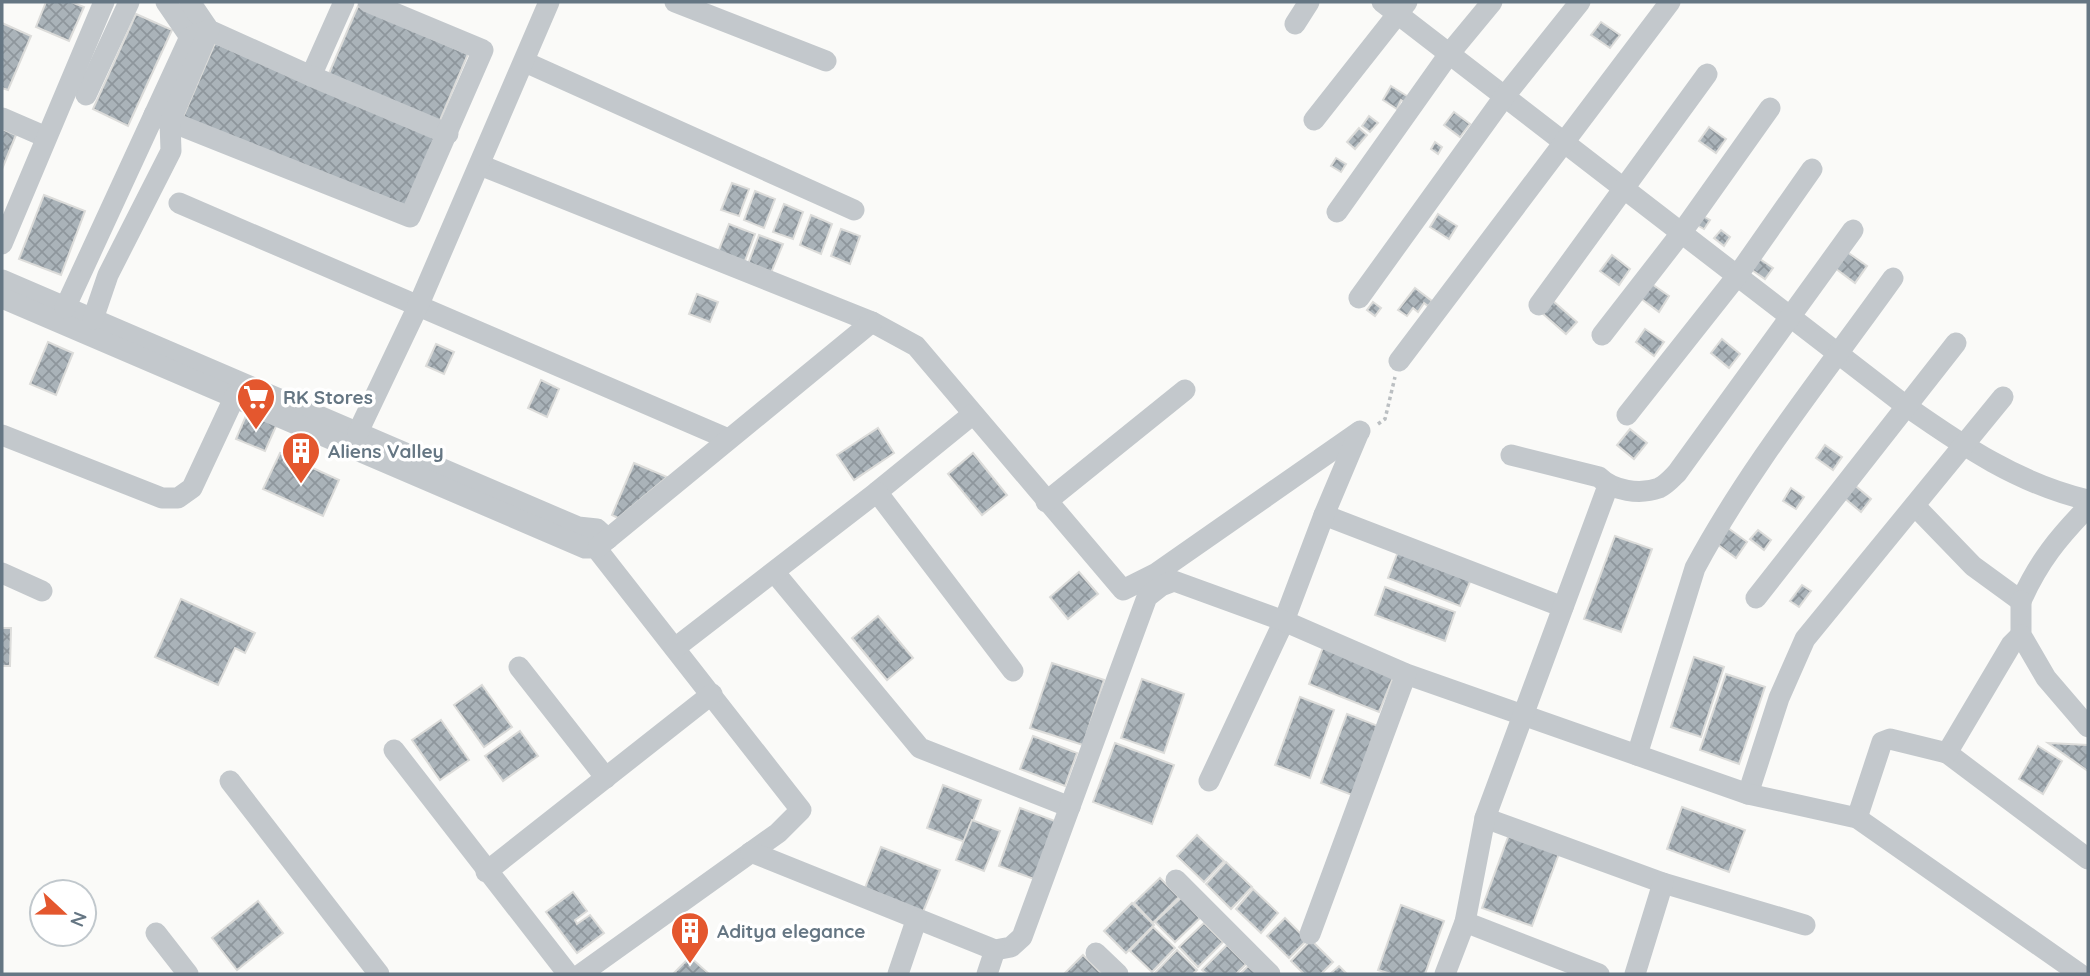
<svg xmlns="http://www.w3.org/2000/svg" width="2090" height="976" viewBox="0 0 2090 976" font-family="Quicksand,sans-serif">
	<defs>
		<pattern id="building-cross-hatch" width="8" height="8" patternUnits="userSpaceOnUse" patternTransform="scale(1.75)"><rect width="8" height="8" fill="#aab3b9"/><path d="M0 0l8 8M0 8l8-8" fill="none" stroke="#8e969c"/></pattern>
	</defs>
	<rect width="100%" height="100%" fill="#fafaf8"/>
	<g fill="url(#building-cross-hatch)" stroke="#dcdcda" stroke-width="2">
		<path d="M46 2H71L84 7 69 41 36 27Z"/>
		<path d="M358 6 468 54 438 125 327 78Z"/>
		<path d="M136 14 172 30 128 126 93 109Z"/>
		<path d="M1601 22 1620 35 1610 48 1591 35Z"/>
		<path d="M2 23 31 36 8 90 2 88Z"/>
		<path d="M215 43 440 139 408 214 183 117Z"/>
		<path d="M1391 86 1410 98 1406 103 1401 100 1397 109 1383 100Z"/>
		<path d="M1454 112 1470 124 1460 137 1444 125Z"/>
		<path d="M1369 116 1378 123 1370 132 1362 126Z"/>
		<path d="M1709 127 1726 139 1716 153 1699 141Z"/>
		<path d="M1359 128 1367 135 1355 149 1347 142Z"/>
		<path d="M2 129 16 135 2 169Z"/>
		<path d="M1435 142 1442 147 1438 154 1431 149Z"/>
		<path d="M1336 158 1346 164 1341 172 1331 166Z"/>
		<path d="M732 183 749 189 739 216 721 210Z"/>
		<path d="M755 191 775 199 764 228 744 220Z"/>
		<path d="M44 195 85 211 61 275 19 259Z"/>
		<path d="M784 204 803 212 793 239 773 232Z"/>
		<path d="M1438 214 1457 226 1449 239 1430 227Z"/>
		<path d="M811 215 832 224 821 254 800 245Z"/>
		<path d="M1701 215 1710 220 1704 229 1695 224Z"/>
		<path d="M729 224 755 234 743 266 717 255Z"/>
		<path d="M841 229 860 236 850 264 831 256Z"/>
		<path d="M1721 230 1730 237 1724 246 1714 238Z"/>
		<path d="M759 235 783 244 771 273 748 264Z"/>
		<path d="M1847 252 1867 266 1855 283 1835 268Z"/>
		<path d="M1612 255 1630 269 1619 285 1600 271Z"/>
		<path d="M1757 257 1773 268 1765 279 1749 268Z"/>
		<path d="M1649 282 1669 296 1659 312 1639 297Z"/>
		<path d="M1415 288 1432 301 1428 306 1424 303 1418 312 1413 308 1407 316 1398 310Z"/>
		<path d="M697 294 718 302 710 322 689 314Z"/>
		<path d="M1553 301 1577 322 1566 334 1542 313Z"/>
		<path d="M1373 302 1381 308 1375 316 1367 310Z"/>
		<path d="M1645 329 1664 342 1654 356 1636 342Z"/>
		<path d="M1722 339 1740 354 1729 368 1711 353Z"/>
		<path d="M48 342 73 353 56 395 30 384Z"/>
		<path d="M436 344 454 352 444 374 426 366Z"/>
		<path d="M541 380 559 389 547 417 528 408Z"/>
		<path d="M248 411 277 424 265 451 236 439Z"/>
		<path d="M878 428 894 453 854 480 837 455Z"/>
		<path d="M1630 429 1647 443 1634 459 1617 445Z"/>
		<path d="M1825 445 1842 457 1833 470 1816 458Z"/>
		<path d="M280 453 339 480 323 516 263 489Z"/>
		<path d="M973 453 1007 495 982 515 948 474Z"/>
		<path d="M634 463 667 477 618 518 612 515Z"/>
		<path d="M1852 483 1871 499 1861 512 1842 496Z"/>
		<path d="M1791 488 1804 497 1796 509 1783 501Z"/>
		<path d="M1728 528 1747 542 1736 558 1717 544Z"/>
		<path d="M1758 530 1771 540 1764 550 1750 539Z"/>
		<path d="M1615 536 1652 549 1621 632 1584 619Z"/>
		<path d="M1399 549 1472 577 1460 606 1388 578Z"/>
		<path d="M1079 572 1098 594 1068 619 1050 597Z"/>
		<path d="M1802 585 1811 591 1799 607 1790 601Z"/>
		<path d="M1385 587 1455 612 1445 641 1375 615Z"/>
		<path d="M181 599 255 633 245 653 235 648 218 685 155 657Z"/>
		<path d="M878 616 913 658 887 680 852 638Z"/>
		<path d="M2 628H11L10 666H2Z"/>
		<path d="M1324 645 1395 673 1379 712 1309 684Z"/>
		<path d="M1694 657 1724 667 1701 737 1671 727Z"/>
		<path d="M1052 663 1104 680 1083 745 1030 728Z"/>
		<path d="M1726 674 1765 687 1739 764 1700 750Z"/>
		<path d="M1142 679 1184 694 1164 753 1121 738Z"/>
		<path d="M482 685 512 727 484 747 454 705Z"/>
		<path d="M1300 697 1334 710 1310 778 1275 765Z"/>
		<path d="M1347 714 1378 726 1352 795 1321 783Z"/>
		<path d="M441 720 469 760 440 780 412 740Z"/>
		<path d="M520 731 538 756 503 781 485 756Z"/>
		<path d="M1033 736 1077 753 1065 786 1020 769Z"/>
		<path d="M1115 743 1174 765 1152 824 1093 802Z"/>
		<path d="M2048 743 2088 745V771Z"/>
		<path d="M2038 746 2062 761 2043 794 2019 779Z"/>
		<path d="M943 785 981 800 965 842 927 828Z"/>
		<path d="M1682 807 1745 830 1729 872 1667 849Z"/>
		<path d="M1020 808 1055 821 1034 879 999 866Z"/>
		<path d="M972 820 1000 831 984 871 956 860Z"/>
		<path d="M1511 829 1561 848 1532 926 1482 908Z"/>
		<path d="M1197 835 1224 861 1204 882 1177 856Z"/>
		<path d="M881 847 940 870 923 912 865 888Z"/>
		<path d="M1226 862 1252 887 1231 909 1206 884Z"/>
		<path d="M1160 878 1179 897 1153 923 1134 903Z"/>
		<path d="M1253 889 1278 913 1261 933 1236 909Z"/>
		<path d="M573 892 587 911 575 920 577 924 590 915 604 933 577 953 546 912Z"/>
		<path d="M1181 898 1200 918 1175 942 1155 922Z"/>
		<path d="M258 901 283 933 237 970 212 938Z"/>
		<path d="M1132 903 1154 925 1126 953 1104 931Z"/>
		<path d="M1401 905 1444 921 1425 974H1391L1378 970Z"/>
		<path d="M1285 918 1307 940 1289 958 1267 936Z"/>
		<path d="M1204 923 1223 942 1198 967 1179 947Z"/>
		<path d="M1153 927 1175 948 1152 972 1130 951Z"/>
		<path d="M1311 940 1333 962 1321 974H1304L1291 961Z"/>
		<path d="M1227 945 1246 964 1236 974H1207L1202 970Z"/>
		<path d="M1177 950 1197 970 1193 974H1154Z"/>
		<path d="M1083 955 1102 974H1064Z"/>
		<path d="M690 957 709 974H673Z"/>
		<path d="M1248 966 1257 974H1240Z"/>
		<path d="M1339 966 1347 974H1330Z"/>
	</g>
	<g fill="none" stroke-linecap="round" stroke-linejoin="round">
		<path stroke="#bbbfc2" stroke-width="3.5" stroke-dasharray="3.5 3.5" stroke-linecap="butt" d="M1378 424 1385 419 1395 377"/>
		<g stroke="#c3c8cc" stroke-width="21">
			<path d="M166 2 190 37"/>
			<path d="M190 2 209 30 311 76 344 2"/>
			<path d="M675 2 826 61"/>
			<path d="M1382 2 1906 406C1963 446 2019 484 2088 500"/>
			<path d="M1295 24 1309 2"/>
			<path d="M525 62 854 210"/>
			<path d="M311 76 448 134"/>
			<path d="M86 95 129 2"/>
			<path d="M154 115 410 217 483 50 368 2"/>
			<path d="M2 118 46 137"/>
			<path d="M1314 120 1407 2"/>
			<path d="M480 165 872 322 916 346 1123 590 1155 574 1360 431"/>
			<path d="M179 203 728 439"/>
			<path d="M1337 212 1449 54 1492 2"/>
			<path d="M2 244 104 2"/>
			<path d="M2 280 578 527 597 529 608 539"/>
			<path d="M2 298 585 548H596L801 810 778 833 581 974"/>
			<path d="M1359 298 1504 97 1580 2"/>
			<path d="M1539 305 1707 74"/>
			<path d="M65 308 190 37 209 30"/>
			<path d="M93 319 108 275 171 151 170 122 209 30"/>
			<path d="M1602 335 1682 232 1770 108"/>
			<path d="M1399 361 1670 2"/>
			<path d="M1627 415 1737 276 1812 169"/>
			<path d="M358 432 419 304 549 2"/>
			<path d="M2 435 162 498H178L192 488 235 396"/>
			<path d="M1511 455 1599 477C1613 491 1640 495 1659 488 1666 485 1672 478 1677 473L1853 230"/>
			<path d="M877 492 973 414"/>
			<path d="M1046 502 1185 390"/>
			<path d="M1915 506 1973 566 2021 601C2039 561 2058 538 2088 507"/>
			<path d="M1324 515 1563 607"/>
			<path d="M598 547 872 322"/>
			<path d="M2 573 42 591"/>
			<path d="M775 573 920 748 1070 807"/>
			<path d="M1756 598 1956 343"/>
			<path d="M2021 601V635L2046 678 2088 727"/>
			<path d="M675 648 877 492 1013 671"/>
			<path d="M519 667 606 778"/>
			<path d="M394 750 568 974"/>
			<path d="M1947 753 2088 859"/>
			<path d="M1637 755 1695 568C1749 467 1826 372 1893 278"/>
			<path d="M230 781 379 974"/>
			<path d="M1209 781 1284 621 1324 515 1359 432"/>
			<path d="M1748 794 1779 698 1805 639 2003 397"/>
			<path d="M1485 818 1663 883 1805 925"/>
			<path d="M1857 818 1882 742 1890 739 1947 753 2011 645 2021 635"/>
			<path d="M751 852 995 950 1011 947 1022 937 1147 597 1161 586 1174 581 1284 621 1406 674 1748 794 1857 818 2080 974"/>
			<path d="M486 872 712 694"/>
			<path d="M1176 880 1270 974"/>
			<path d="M1465 922 1599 974"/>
			<path d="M156 933 188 974"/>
			<path d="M1310 934 1406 674"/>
			<path d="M1096 953 1118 974"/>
			<path d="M898 974 916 921"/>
			<path d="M987 974 995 950"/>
			<path d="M1445 974 1465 922 1485 818 1608 486"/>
			<path d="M1635 974 1663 883"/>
		</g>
	</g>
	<defs>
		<symbol id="supermarket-pin" viewBox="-11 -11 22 30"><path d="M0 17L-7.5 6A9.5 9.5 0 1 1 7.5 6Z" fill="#e4572e" stroke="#fff"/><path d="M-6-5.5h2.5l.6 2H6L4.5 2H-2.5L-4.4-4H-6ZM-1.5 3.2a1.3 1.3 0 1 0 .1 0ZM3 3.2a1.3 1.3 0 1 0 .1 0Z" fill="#fff"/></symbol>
		<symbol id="building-pin" viewBox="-11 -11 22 30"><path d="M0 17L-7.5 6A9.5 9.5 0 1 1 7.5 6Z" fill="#e4572e" stroke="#fff"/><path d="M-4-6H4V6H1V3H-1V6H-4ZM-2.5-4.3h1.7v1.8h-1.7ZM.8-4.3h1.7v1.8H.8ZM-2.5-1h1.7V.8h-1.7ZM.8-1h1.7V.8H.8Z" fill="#fff"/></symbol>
	</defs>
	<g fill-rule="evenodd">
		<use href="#supermarket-pin" x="234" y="375" width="44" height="60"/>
		<use href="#building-pin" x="279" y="429" width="44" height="60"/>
		<use href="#building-pin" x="668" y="909" width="44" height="60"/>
	</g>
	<g text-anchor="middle" stroke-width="7" stroke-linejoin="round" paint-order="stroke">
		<g font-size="19" font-weight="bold" fill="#657683" stroke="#fff" text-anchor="start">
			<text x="283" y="404">RK Stores</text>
			<text x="328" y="458">Aliens Valley</text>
			<text x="717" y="938">Aditya elegance</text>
		</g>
	</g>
	<rect width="2090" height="976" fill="none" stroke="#657683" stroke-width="7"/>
	<g transform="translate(63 913) rotate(112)"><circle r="33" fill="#ffffff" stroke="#c1c8cd" stroke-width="2"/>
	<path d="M0-5L12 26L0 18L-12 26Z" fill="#e4572e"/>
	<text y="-10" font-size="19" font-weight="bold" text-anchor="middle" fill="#657683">N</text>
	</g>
</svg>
